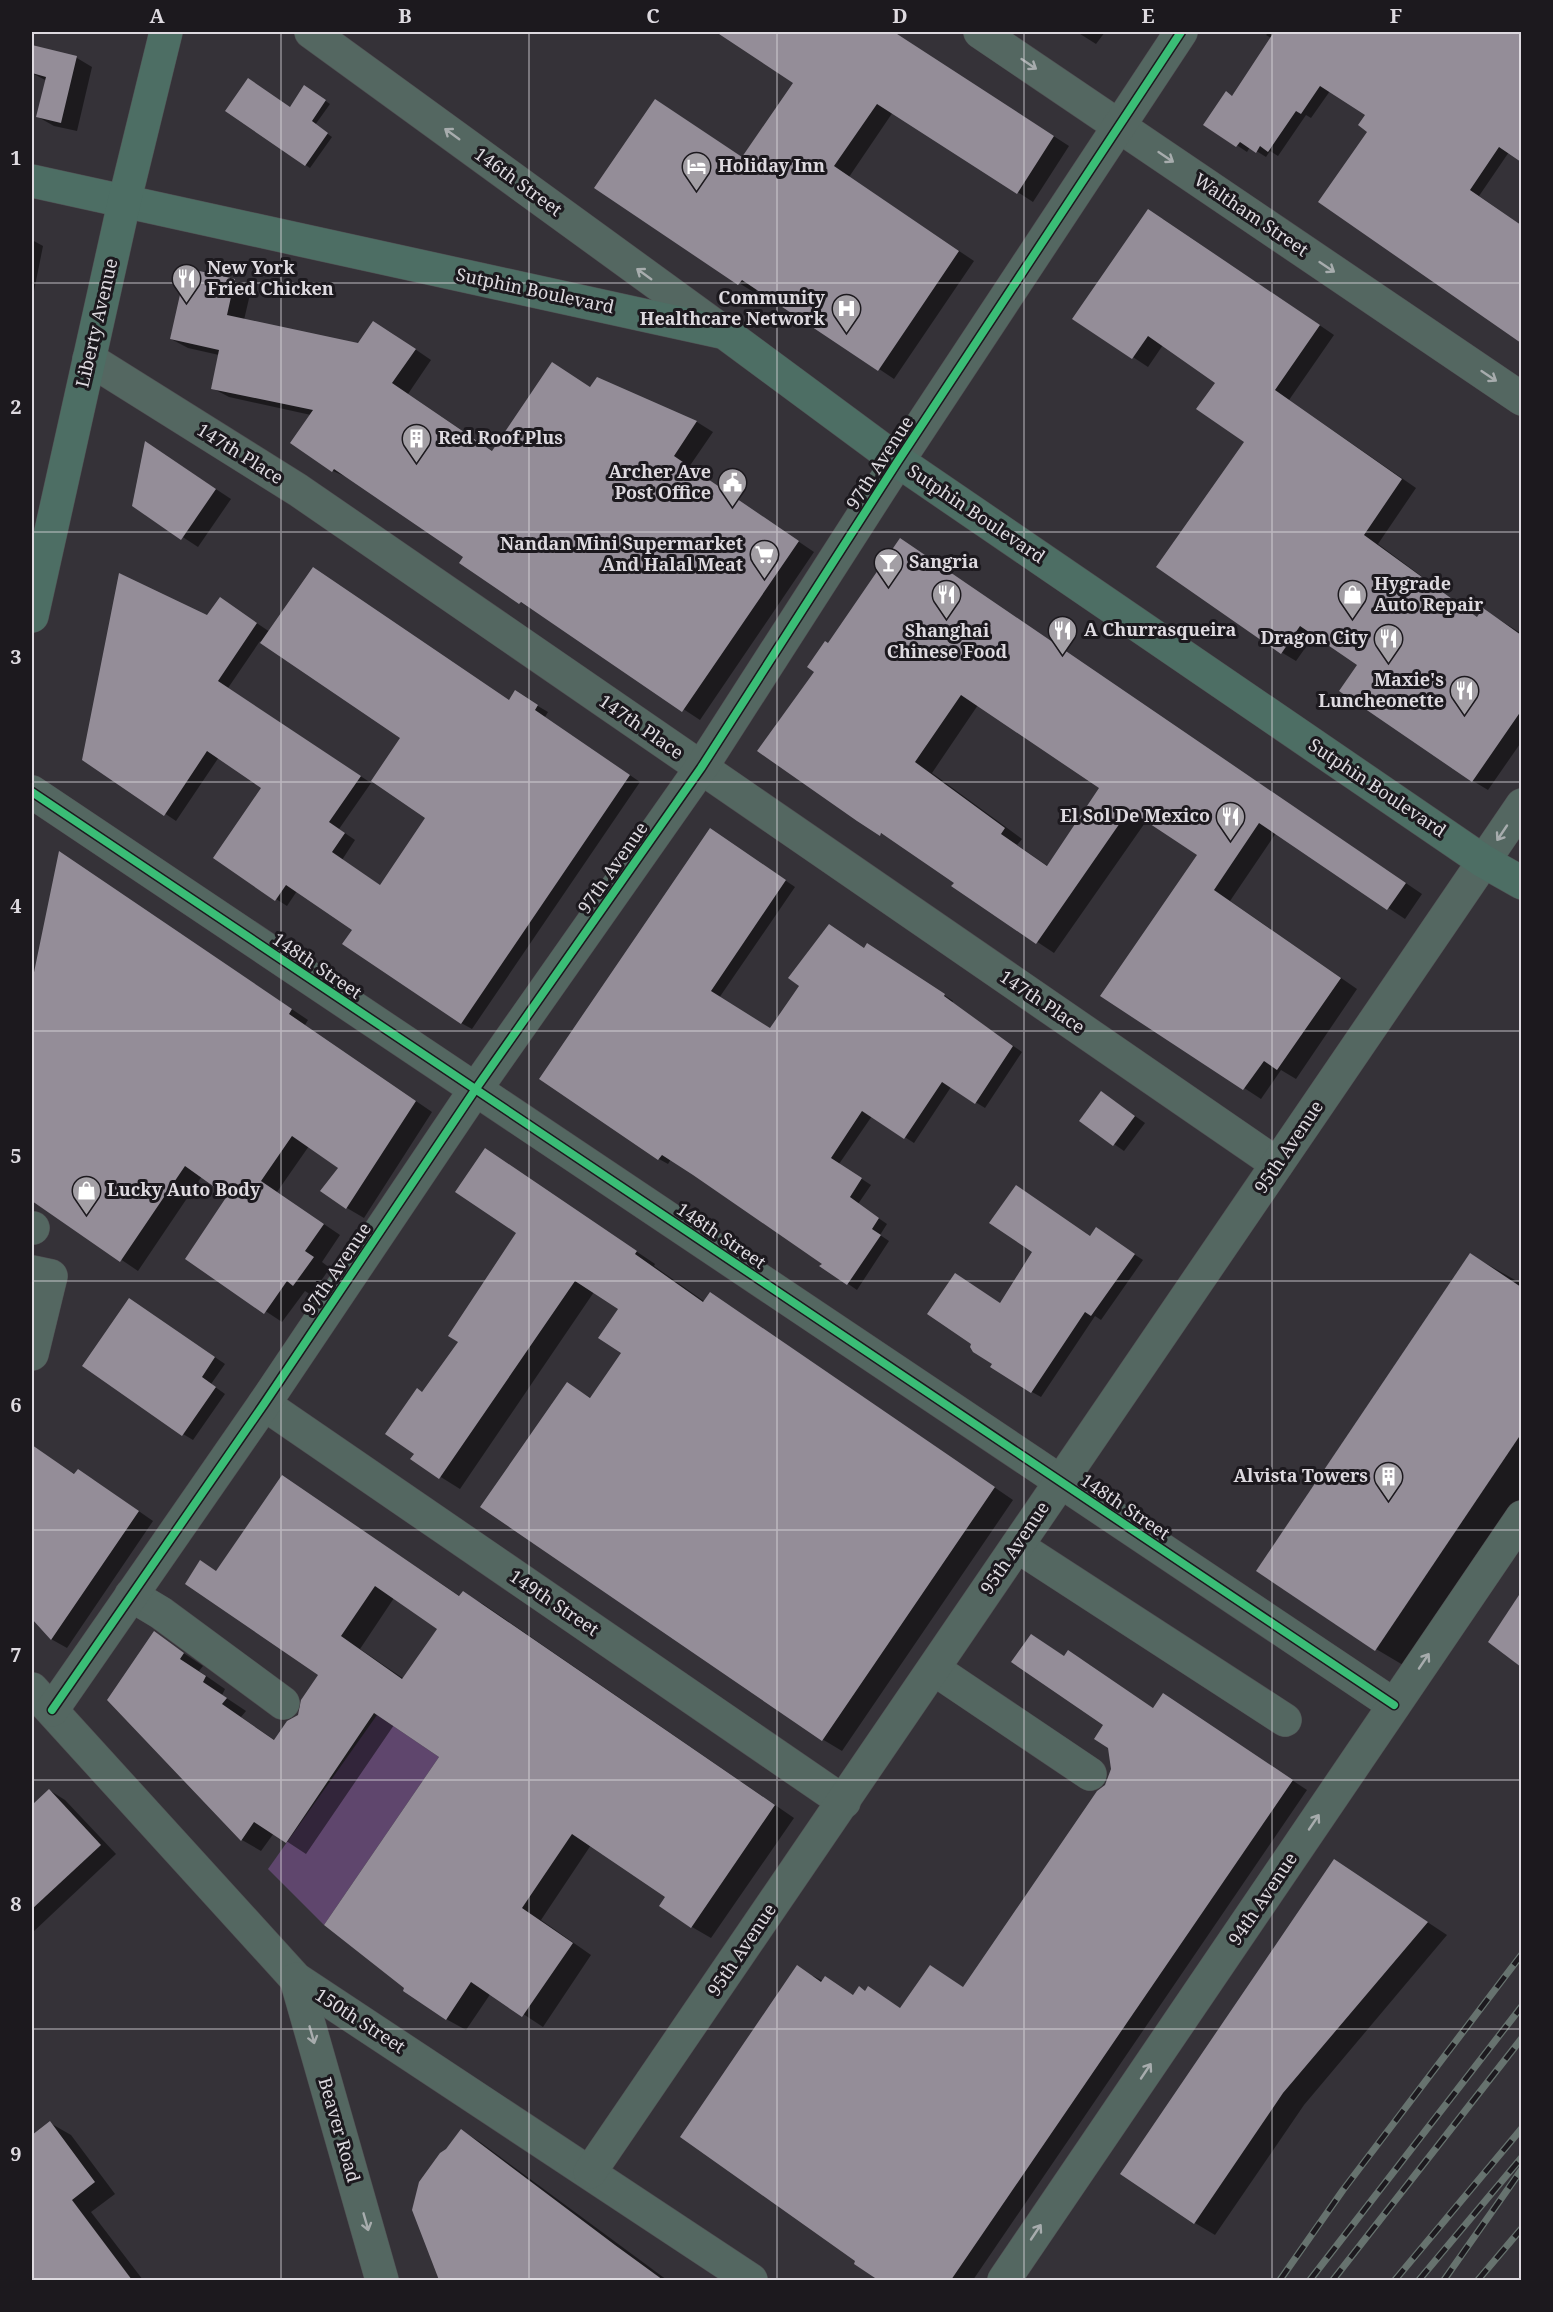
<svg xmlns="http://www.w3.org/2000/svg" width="1553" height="2312" viewBox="0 0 1553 2312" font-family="'Noto Serif',serif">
	<rect width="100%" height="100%" fill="#353238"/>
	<path fill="#5f466d" d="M377 1715 439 1757 324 1925 268 1869Z"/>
	<g fill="#0007" fill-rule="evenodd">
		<path d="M721 32H893L1069 146 1033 202 893 112 849 177 974 261 894 379 758 288 755 293 739 283 743 158 795 83Z"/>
		<path d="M1077 32H1105L1096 44Z"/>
		<path d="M1269 32H1522V160L1509 152 1479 196 1522 226V340L1320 202 1369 131 1367 114 1330 91 1311 118 1306 115 1278 156 1270 151 1266 157 1250 147 1247 152 1205 124 1233 97 1271 38 1266 35Z"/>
		<path d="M33 47 77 58 92 67 77 131 54 126 38 117 47 81 32 73Z"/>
		<path d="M305 87 330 104 315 125 332 137 310 168 227 111 291 108Z"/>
		<path d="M1163 219 1334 335 1289 400 1416 488 1378 544 1478 618 1484 610 1522 634V741L1488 790 1473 781 1359 665 1315 634 1296 661 1281 652 1246 442 1217 382 1163 345 1148 367 1074 318Z"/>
		<path d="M32 240 43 246 32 301Z"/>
		<path d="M234 281 251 290 244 320 359 344 374 323 390 332 431 360 408 394 494 452 592 388 598 379 697 422 713 432 689 467 814 552 700 720 461 563 465 556 351 479 333 471 292 443 311 415 229 397 212 388 219 355 188 348 171 339Z"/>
		<path d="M146 443 231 499 198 547 134 505Z"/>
		<path d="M900 540 1422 894 1405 919 1276 833 1230 901 1357 989 1296 1079 1281 1070 1261 1099 1102 995 1199 855 1147 820 1054 953 953 886 956 882 901 845 858 820 816 672 829 645ZM978 705 1101 788 1049 867 1017 845 1022 839 932 773Z"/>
		<path d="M231 606 270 632 510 701 526 699 548 712 545 717 640 782 472 1029 461 1023 354 930 297 891 287 906 276 899 263 787 219 757 176 821 84 759 208 617ZM260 641 402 738 427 818 381 886 342 860 355 840 339 829 371 783 228 688Z"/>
		<path d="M720 836 795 887 719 998 771 1029 865 949 877 950 953 1001 952 1003 1022 1052 985 1108 951 1087 914 1143 872 1116 839 1164 871 1185 858 1204 887 1224 880 1235 889 1241 857 1290 822 1266 824 1263 671 1159 668 1164 659 1159 541 1079Z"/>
		<path d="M60 853 308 1020 305 1025 432 1112 364 1218 347 1208 340 1167 309 1146 277 1192 340 1235 322 1262 330 1268 311 1295 305 1291 282 1322 187 1259 230 1196 202 1176 138 1271 32 1199V984Z"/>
		<path d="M1111 1099 1145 1123 1124 1151 1081 1121Z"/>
		<path d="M504 1162 655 1264 654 1266 705 1302 730 1306 1013 1500 842 1751 822 1739 567 1384 591 1398 623 1353 620 1309 594 1292 460 1489 412 1459 416 1454 422 1393 460 1342 519 1233Z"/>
		<path d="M1105 1235 1143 1260 1101 1320 1095 1316 1041 1397 1032 1392 1001 1304 1091 1237Z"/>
		<path d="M1471 1255 1522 1284V1545L1430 1681 1376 1649Z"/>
		<path d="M140 1306 225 1364 211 1384 225 1394 193 1440 183 1434Z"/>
		<path d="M32 1446 76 1475 94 1480 153 1521 67 1648 51 1639 32 1618Z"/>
		<path d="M283 1477 461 1597 463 1593 483 1604 794 1818 711 1938 692 1927 667 1897 591 1845 541 1920 591 1955 543 2027 491 1993 466 2030 446 2019 441 1757 394 1725 306 1854 274 1833 261 1851 242 1840 154 1633 203 1666 199 1671 225 1689 222 1695 246 1711 241 1717 276 1741 299 1716 320 1674 217 1572ZM394 1598 439 1629 404 1679 360 1649Z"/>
		<path d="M1522 1595V1665L1490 1642Z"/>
		<path d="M1031 1635 1065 1657 1068 1652 1084 1661 1154 1709 1164 1695 1307 1790 973 2280H881L856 2263 813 1976 854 1996 866 1992 901 2009 965 1988 1106 1786 1113 1770 1105 1725Z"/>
		<path d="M49 1790 65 1800 116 1854 32 1933V1807Z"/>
		<path d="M1335 1861 1447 1935 1304 2105 1215 2235 1195 2223Z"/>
		<path d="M50 2123 71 2135 115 2194 91 2212 143 2280H32V2136Z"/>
		<path d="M462 2131 480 2142 667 2280H441L414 2210 447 2150Z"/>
	</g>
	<g fill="#948d98" fill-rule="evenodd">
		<path d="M716 32H894L1054 136 1017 194 877 104 834 166 959 251 878 371 742 280 738 285 594 188 655 99 742 157 793 83Z"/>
		<path d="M1274 32H1521V162L1499 147 1470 190 1521 225V343L1318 202 1367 132 1358 125 1365 115 1320 86 1301 114 1296 111 1268 152 1260 146 1256 153 1240 142 1236 147 1203 125 1226 91 1232 96Z"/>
		<path d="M32 45 77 56 61 123 36 117 46 77 32 73Z"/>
		<path d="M248 78 290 107 304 85 326 100 312 121 328 133 305 166 225 111Z"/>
		<path d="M1148 209 1320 325 1275 390 1402 479 1364 535 1477 617 1483 608 1521 635V711L1472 782 1339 691 1357 665 1300 626 1281 654 1156 567 1244 442 1196 409 1215 383 1148 336 1132 359 1072 319Z"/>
		<path d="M186 268 235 279 227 315 358 343 373 321 416 349 392 383 492 451 552 362 590 387 597 377 697 421 674 456 799 541 682 712 521 602 519 604 459 563 463 557 334 469 332 472 290 443 313 410 211 389 219 350 170 339Z"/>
		<path d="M145 441 216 489 181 540 132 506Z"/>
		<path d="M900 538 1406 883 1387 910 1259 823 1214 890 1341 978 1277 1070 1264 1061 1243 1090 1100 996 1197 855 1129 810 1036 944 951 886 954 883 881 833 880 836 857 821 757 751 814 672 807 667 825 641 828 643ZM961 695 1099 788 1047 866 1001 834 1005 828 915 762Z"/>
		<path d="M313 567 509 700 515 690 538 705 535 710 630 775 461 1024 342 944 352 930 286 885 275 901 213 858 261 788 207 751 164 816 82 760 119 573 207 615 220 597 257 623 218 681 361 776 329 822 345 833 332 852 380 885 425 818 371 781 400 738 260 643Z"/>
		<path d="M710 828 786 880 711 991 770 1028 799 986 788 978 829 924 864 948 867 943 945 994 944 996 1013 1046 975 1104 942 1082 904 1139 862 1111 831 1158 862 1178 850 1197 879 1218 872 1229 881 1235 847 1285 819 1266 822 1264 693 1175 662 1155 658 1160 539 1079Z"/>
		<path d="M59 851 292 1009 289 1014 416 1101 346 1209 320 1191 338 1168 292 1136 261 1181 324 1224 305 1251 314 1257 293 1286 287 1281 264 1314 185 1259 227 1196 185 1166 120 1262 32 1201V982Z"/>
		<path d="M1101 1091 1135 1116 1113 1146 1079 1121Z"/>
		<path d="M485 1148 637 1251 635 1254 703 1302 710 1292 995 1487 822 1741 480 1507 567 1382 590 1398 621 1353 598 1338 618 1309 575 1281 439 1479 410 1459 414 1454 385 1434 417 1388 422 1392 458 1342 448 1336 516 1233 455 1192Z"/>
		<path d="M1016 1185 1090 1236 1096 1227 1135 1254 1091 1316 1085 1312 1031 1393 990 1367 992 1364 973 1352 970 1347 971 1344 927 1314 955 1273 1000 1303 1032 1252 989 1223Z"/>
		<path d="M1470 1253 1521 1287V1434L1375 1651 1256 1571Z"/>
		<path d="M129 1298 215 1357 202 1377 216 1387 182 1436 82 1366Z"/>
		<path d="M32 1445 74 1474 78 1469 139 1511 51 1640 32 1619Z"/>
		<path d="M282 1475 459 1596 463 1591 775 1805 691 1928 659 1906 665 1897 572 1834 522 1908 573 1943 522 2017 471 1982 446 2020 403 1991 404 1988 324 1925 439 1757 374 1713 286 1843 254 1822 241 1841 107 1700 154 1631 184 1653 180 1659 206 1676 203 1682 227 1698 222 1704 274 1740 287 1721 298 1715 301 1700 318 1675 185 1584 200 1560 216 1571ZM375 1586 437 1629 402 1679 341 1636Z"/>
		<path d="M1521 1592V1667L1488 1642Z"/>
		<path d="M1031 1634 1064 1656 1068 1650 1153 1708 1163 1693 1293 1780 951 2280H878L854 2264 855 2261 680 2137 797 1965 821 1982 825 1976 853 1995 859 1986 865 1991 868 1986 900 2008 930 1965 963 1987 1097 1791 1105 1785 1111 1769 1108 1748 1094 1739 1103 1725 1011 1662Z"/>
		<path d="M49 1789 101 1845 32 1909V1805Z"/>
		<path d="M1334 1859 1428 1922 1283 2093 1194 2224 1120 2174Z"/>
		<path d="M50 2121 95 2182 72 2200 132 2280H32V2135Z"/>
		<path d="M461 2129 615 2245 663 2280H439L412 2210 419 2182 440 2153 446 2149Z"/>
	</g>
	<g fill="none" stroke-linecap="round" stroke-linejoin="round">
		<defs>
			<g id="minor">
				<path d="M311 32 725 333"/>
				<path d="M980 32 1522 399"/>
				<path d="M89 359 298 490 1277 1164"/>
				<path d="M32 792 1394 1705"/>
				<path d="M32 1228H33"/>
				<path d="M32 1272 51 1276 32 1354"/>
				<path d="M264 1404 844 1802"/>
				<path d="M1017 1546 1285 1720"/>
				<path d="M131 1595 161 1613 283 1703"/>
				<path d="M934 1669 1090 1774"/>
				<path d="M32 1689 296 1979 751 2280"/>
				<path d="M52 1710 264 1404 475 1090 701 768 898 461 1181 32"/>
				<path d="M296 1979 382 2280"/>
				<path d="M590 2172 1522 805"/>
				<path d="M1004 2280 1522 1517"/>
			</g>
			<g id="major">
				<path d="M32 181 725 333 898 461 1483 861 1522 883"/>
				<path d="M32 616 124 203 166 32"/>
			</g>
		</defs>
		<use href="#minor" stroke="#504e52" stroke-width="34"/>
		<use href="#major" stroke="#504e52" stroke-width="34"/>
		<use href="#minor" stroke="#546761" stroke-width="33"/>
		<use href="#major" stroke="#4d6e64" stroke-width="33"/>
		<defs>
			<g id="rail">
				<path d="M1280 2280 1343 2190 1522 1954"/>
				<path d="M1310 2280 1522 2006"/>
				<path d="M1333 2280 1522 2038"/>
				<path d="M1395 2280 1522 2128"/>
				<path d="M1419 2280 1522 2157"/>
				<path d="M1444 2280 1522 2169"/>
				<path d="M1478 2280 1522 2228"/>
			</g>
		</defs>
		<use href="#rail" stroke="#67736f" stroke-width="7"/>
		<use href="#rail" stroke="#1c191e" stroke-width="4.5" stroke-dasharray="14" stroke-linecap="butt"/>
		<defs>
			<g id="cycleway">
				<path d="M32 792 1394 1705"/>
				<path d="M52 1710 264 1404 475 1090 701 768 898 461 1181 32"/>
			</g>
		</defs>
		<use href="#cycleway" stroke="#1c191e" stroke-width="11"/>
		<use href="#cycleway" stroke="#3abd76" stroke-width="8"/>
	</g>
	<defs><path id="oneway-shaft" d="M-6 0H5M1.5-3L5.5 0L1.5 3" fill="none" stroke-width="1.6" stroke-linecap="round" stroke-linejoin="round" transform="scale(1.5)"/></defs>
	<g stroke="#a7acad">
		<use href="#oneway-shaft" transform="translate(1029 64) rotate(34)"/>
		<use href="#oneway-shaft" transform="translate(452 134) rotate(-144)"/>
		<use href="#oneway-shaft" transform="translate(1166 157) rotate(34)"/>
		<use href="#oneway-shaft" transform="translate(1327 267) rotate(34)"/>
		<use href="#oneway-shaft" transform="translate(644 274) rotate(-144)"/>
		<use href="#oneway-shaft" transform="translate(1489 376) rotate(34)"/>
		<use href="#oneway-shaft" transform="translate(1502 833) rotate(124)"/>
		<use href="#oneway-shaft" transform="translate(1424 1661) rotate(-56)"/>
		<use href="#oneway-shaft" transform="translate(1314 1822) rotate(-56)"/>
		<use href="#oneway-shaft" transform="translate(312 2035) rotate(74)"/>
		<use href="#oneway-shaft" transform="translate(1146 2071) rotate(-56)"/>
		<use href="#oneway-shaft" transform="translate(366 2222) rotate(74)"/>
		<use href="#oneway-shaft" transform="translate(1036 2232) rotate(-56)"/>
	</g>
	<path fill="none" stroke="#dedae0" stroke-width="1.5" stroke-opacity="0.55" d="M281 32V2280M529 32V2280M777 32V2280M1024 32V2280M1272 32V2280M32 283H1522M32 532H1522M32 782H1522M32 1031H1522M32 1281H1522M32 1530H1522M32 1780H1522M32 2029H1522"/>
	<defs>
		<symbol id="hotel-pin" viewBox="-11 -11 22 30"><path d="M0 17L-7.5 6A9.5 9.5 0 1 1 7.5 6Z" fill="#a39fa5" stroke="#1c191e"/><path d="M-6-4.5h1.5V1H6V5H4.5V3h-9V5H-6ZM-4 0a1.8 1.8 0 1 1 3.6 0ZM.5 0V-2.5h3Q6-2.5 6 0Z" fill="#fff"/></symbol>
		<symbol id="restaurant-pin" viewBox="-11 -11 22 30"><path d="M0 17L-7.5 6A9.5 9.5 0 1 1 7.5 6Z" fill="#a39fa5" stroke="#1c191e"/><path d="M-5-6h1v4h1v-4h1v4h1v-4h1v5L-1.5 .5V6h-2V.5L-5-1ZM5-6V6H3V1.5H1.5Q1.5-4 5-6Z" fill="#fff"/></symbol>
		<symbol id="hospital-pin" viewBox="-11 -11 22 30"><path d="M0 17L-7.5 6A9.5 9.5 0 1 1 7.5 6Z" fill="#a39fa5" stroke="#1c191e"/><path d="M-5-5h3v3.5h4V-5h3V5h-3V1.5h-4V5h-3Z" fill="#fff"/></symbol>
		<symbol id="building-pin" viewBox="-11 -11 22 30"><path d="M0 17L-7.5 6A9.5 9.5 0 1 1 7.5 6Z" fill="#a39fa5" stroke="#1c191e"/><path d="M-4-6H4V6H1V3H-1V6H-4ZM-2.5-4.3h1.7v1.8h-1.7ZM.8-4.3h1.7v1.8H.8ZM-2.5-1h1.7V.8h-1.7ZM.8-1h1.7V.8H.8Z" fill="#fff"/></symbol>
		<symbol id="civic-pin" viewBox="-11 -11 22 30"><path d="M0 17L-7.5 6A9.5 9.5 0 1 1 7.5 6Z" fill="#a39fa5" stroke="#1c191e"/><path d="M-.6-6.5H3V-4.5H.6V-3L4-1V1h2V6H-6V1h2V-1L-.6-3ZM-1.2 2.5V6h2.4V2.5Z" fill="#fff"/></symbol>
		<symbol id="supermarket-pin" viewBox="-11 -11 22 30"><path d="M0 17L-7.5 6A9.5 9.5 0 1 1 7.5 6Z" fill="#a39fa5" stroke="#1c191e"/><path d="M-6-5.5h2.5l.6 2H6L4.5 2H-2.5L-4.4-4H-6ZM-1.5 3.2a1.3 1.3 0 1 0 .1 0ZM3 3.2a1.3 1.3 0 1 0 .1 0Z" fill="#fff"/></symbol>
		<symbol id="bar-pin" viewBox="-11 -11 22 30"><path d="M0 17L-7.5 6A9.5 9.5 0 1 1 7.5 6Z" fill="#a39fa5" stroke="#1c191e"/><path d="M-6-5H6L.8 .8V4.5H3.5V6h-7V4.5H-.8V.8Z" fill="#fff"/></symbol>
		<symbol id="shop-pin" viewBox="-11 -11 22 30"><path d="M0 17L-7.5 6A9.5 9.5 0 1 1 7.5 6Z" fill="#a39fa5" stroke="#1c191e"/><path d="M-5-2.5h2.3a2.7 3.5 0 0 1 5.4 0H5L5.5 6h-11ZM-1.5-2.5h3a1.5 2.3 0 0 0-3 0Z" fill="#fff"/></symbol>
	</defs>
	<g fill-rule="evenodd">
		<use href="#hotel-pin" x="680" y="150" width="33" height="45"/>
		<use href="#restaurant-pin" x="170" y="262" width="33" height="45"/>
		<use href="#hospital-pin" x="830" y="292" width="33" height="45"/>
		<use href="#building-pin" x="400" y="422" width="33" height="45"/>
		<use href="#civic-pin" x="716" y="466" width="33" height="45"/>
		<use href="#supermarket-pin" x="748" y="538" width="33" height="45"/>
		<use href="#bar-pin" x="872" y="546" width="33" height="45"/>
		<use href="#restaurant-pin" x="930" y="578" width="33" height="45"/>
		<use href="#shop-pin" x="1336" y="578" width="33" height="45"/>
		<use href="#restaurant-pin" x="1046" y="614" width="33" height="45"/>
		<use href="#restaurant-pin" x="1372" y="622" width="33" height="45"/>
		<use href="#restaurant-pin" x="1448" y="674" width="33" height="45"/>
		<use href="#restaurant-pin" x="1214" y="800" width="33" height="45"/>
		<use href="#shop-pin" x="70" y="1174" width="33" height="45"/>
		<use href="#building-pin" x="1372" y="1460" width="33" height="45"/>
	</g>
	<g text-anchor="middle" stroke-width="6" stroke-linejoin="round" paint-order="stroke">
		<g font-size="18" font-weight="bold" fill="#dedae0" stroke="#1c191e" text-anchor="start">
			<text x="718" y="172">Holiday Inn</text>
			<text x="207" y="274">New York<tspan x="207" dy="21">Fried Chicken</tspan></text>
			<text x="825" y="304" text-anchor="end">Community<tspan x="825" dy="21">Healthcare Network</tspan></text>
			<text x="438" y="444">Red Roof Plus</text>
			<text x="711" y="478" text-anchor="end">Archer Ave<tspan x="711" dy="21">Post Office</tspan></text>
			<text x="743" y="550" text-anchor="end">Nandan Mini Supermarket<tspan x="743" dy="21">And Halal Meat</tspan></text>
			<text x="909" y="568">Sangria</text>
			<text x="1374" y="590">Hygrade<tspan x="1374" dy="21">Auto Repair</tspan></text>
			<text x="1084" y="636">A Churrasqueira</text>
			<text x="947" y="637" text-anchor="middle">Shanghai<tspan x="947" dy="21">Chinese Food</tspan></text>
			<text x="1368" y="644" text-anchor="end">Dragon City</text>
			<text x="1444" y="686" text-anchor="end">Maxie's<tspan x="1444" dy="21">Luncheonette</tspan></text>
			<text x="1210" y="822" text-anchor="end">El Sol De Mexico</text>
			<text x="107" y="1196">Lucky Auto Body</text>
			<text x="1368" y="1482" text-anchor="end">Alvista Towers</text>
		</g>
		<g font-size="18" fill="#dedae0" stroke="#1c191e">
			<text transform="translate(518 182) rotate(36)" y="6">146th Street</text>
			<text transform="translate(1251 215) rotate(34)" y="6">Waltham Street</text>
			<text transform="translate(535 291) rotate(12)" y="6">Sutphin Boulevard</text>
			<text transform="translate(97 323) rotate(-77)" y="6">Liberty Avenue</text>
			<text transform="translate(240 454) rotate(32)" y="6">147th Place</text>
			<text transform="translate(880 463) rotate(-57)" y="6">97th Avenue</text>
			<text transform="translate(976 514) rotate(34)" y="6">Sutphin Boulevard</text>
			<text transform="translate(641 727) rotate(35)" y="6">147th Place</text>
			<text transform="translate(1377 788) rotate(34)" y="6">Sutphin Boulevard</text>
			<text transform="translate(613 868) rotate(-55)" y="6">97th Avenue</text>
			<text transform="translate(317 966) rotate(34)" y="6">148th Street</text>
			<text transform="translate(1042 1002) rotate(34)" y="6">147th Place</text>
			<text transform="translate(1289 1147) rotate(-56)" y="6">95th Avenue</text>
			<text transform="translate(721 1236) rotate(34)" y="6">148th Street</text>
			<text transform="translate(337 1269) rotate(-56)" y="6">97th Avenue</text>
			<text transform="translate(1125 1507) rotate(34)" y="6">148th Street</text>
			<text transform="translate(1015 1548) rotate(-56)" y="6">95th Avenue</text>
			<text transform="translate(554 1603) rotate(34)" y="6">149th Street</text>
			<text transform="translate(1263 1899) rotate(-56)" y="6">94th Avenue</text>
			<text transform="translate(742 1950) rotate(-56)" y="6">95th Avenue</text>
			<text transform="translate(360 2021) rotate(33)" y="6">150th Street</text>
			<text transform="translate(339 2130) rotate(74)" y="6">Beaver Road</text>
		</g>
	</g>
	<rect width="1553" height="2312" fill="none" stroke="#1c191e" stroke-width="66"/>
	<rect x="33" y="33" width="1487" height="2246" fill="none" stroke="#dedae0" stroke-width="2"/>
	<g font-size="20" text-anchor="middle" font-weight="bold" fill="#dedae0">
		<text x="157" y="23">A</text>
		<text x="405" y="23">B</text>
		<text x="653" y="23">C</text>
		<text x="900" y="23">D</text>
		<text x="1148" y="23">E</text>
		<text x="1396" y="23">F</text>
		<text x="16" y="165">1</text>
		<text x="16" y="414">2</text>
		<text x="16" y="664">3</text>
		<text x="16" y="913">4</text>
		<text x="16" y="1163">5</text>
		<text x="16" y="1412">6</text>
		<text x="16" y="1662">7</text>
		<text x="16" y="1911">8</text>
		<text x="16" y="2161">9</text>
	</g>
</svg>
